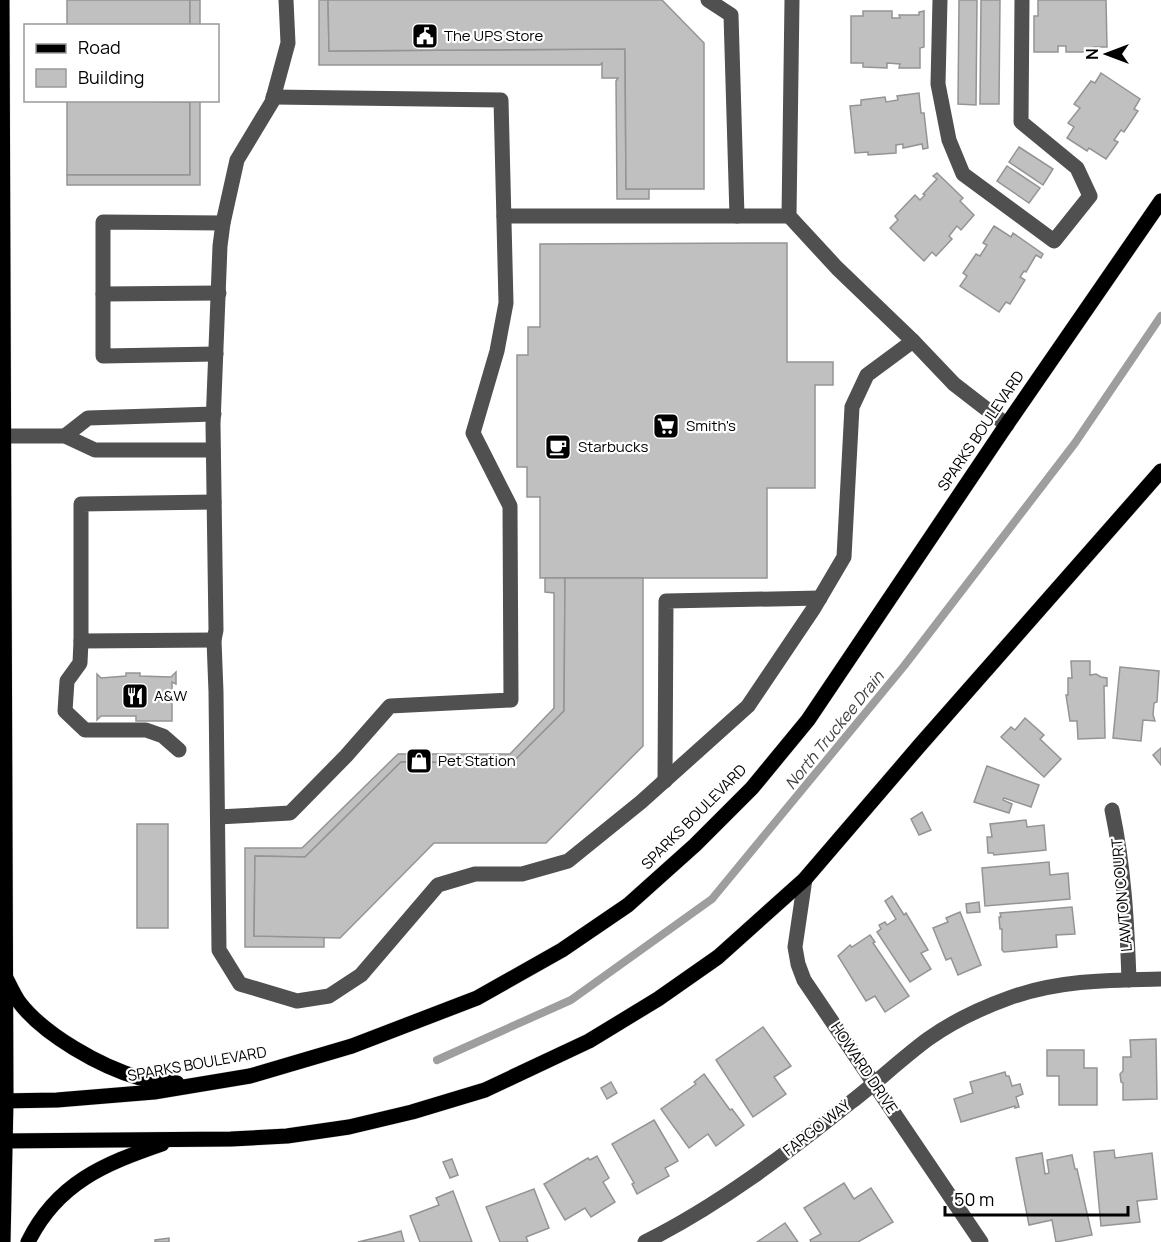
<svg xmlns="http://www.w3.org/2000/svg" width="1161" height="1242" viewBox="0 0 1161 1242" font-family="Manrope,sans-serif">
	<rect width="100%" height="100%" fill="#fff"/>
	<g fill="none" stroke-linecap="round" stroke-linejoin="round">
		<path stroke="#9e9e9e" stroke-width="8" d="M437 1060 571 1000 712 899 904 666 1075 443 1161 316"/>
	</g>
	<g fill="#c0c0c0" stroke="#949494" stroke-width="1.5">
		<rect x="67" y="0" width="123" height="26"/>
		<rect x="190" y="0" width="10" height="26"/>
		<path d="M319 0H328L329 51 625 49 626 189H649V199H617L616 81 618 78H602V63L600 65H319Z"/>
		<path d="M328 0H662L704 43V189H626L625 49 329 51Z"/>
		<path d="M959 0H977L976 105 958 104Z"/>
		<path d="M981 0H1000L999 104H980Z"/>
		<path d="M1038 0H1106L1107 47H1094V52H1066V46H1058V52H1034V16H1038Z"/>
		<path d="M863 11H892V18H900L899 15H919V12L924 11V47L920 48V68H899L900 64 887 63V68L863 67V63H851V16H863Z"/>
		<path d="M1101 73 1140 99 1134 109 1138 111 1124 132 1121 130 1114 140 1118 142 1106 159 1089 148 1087 151 1067 138 1074 127 1068 123 1080 108 1074 104 1091 81 1095 83Z"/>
		<path d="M919 93 921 113H924L928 148 923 149 922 144 903 148V144L896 145V153L868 155V152L855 153 850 106 861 105V100L885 97 886 102 898 100 897 96Z"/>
		<path d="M67 100 190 102V175H67Z"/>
		<path d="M159 100H200V185H67V175H190V102H159Z"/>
		<path d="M1019 147 1053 169 1043 185 1009 162Z"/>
		<path d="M1007 166 1040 188 1029 203 997 181Z"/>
		<path d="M937 173 963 198 960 201 974 215 961 230 957 226 949 236 952 239 936 256 932 252 924 261 890 228 898 220 895 216 915 195 920 200 925 195 923 194 937 179 933 176Z"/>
		<path d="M994 226 1011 237 1013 233 1043 254 1041 258 1036 255 1026 272 1024 271 1020 277 1025 280 1010 304 1006 302 999 312 960 286 967 276 963 273 976 254 980 256 987 245 983 243Z"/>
		<path d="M787 243V362H833V385H815V488H767V578H540V497H527V467H517V355H528V327H540V244Z"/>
		<path d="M545 578H565L564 711 512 763 401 762 305 857 255 856 254 936 324 937V947H245V848H302L398 754H510L554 708V593L545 592Z"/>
		<path d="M565 578H643V746L546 843H434L340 938 254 936 255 856 305 857 401 762 512 763 564 711Z"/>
		<path d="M1071 661H1090V675L1096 674 1101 677 1107 678V686H1104L1105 738 1078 739 1077 721H1070L1066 695H1068V678H1072Z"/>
		<path d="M1120 667 1159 671 1157 702 1154 703 1153 715 1155 721 1143 720 1141 741 1113 738Z"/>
		<path d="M176 672V684L172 682V721H136V716H101L97 720V674L101 678 126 676V673H140V676L171 677Z"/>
		<path d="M1025 718 1044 735 1040 739 1061 759 1044 777 1001 737 1011 727 1015 730Z"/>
		<path d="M1161 748V765L1153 755Z"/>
		<path d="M987 766 1039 785 1031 807 1004 798 1003 800 1012 804 1009 813 974 802Z"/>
		<path d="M922 812 931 830 919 835 911 819Z"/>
		<path d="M1026 820 1027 827 1044 825 1046 850 994 855 993 853H988L987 837H992L990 824Z"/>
		<rect x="137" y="824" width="31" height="104"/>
		<path d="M1049 862 1050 875 1068 873 1070 899 985 906 982 868Z"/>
		<path d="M892 896 904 915 906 913 928 950 921 953 931 969 910 982 877 932 881 929 879 925 885 922 887 925 896 919 885 901Z"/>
		<path d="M979 902 980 912 967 913 966 904Z"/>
		<path d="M1072 907 1075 934 1056 935 1057 947 1004 952 1002 950V929H1000L999 917H1001L1000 913Z"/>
		<path d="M960 912 981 965 958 975 951 958 946 960 933 928 948 922 946 918Z"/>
		<path d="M870 935 875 942 873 943 909 996 885 1012 875 996 866 1001 838 956 850 945 852 947Z"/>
		<path d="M763 1027 791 1066 774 1077 786 1094 753 1117 716 1060Z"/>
		<path d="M1156 1039 1157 1099 1123 1100V1083L1121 1082 1120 1074 1123 1071V1057H1131L1130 1040Z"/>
		<path d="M1047 1050H1084V1068H1097V1105H1059V1076H1047Z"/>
		<path d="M1005 1072 1006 1076H1009L1012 1086 1020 1084 1023 1094 1016 1097 1019 1107 1015 1108V1106L961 1122 954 1099 973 1093 970 1082Z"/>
		<path d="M704 1074 730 1110 732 1109 744 1125 716 1146 708 1134 689 1148 661 1109 696 1084 694 1082Z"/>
		<path d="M611 1082 617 1093 607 1099 601 1088Z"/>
		<path d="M654 1120 678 1161 665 1168 669 1176 637 1194 632 1184 634 1183 612 1144Z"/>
		<path d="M1114 1150 1115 1158 1152 1153 1157 1199 1137 1201 1140 1222 1101 1226 1094 1152Z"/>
		<path d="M1042 1153 1045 1174 1049 1173 1047 1160 1072 1155 1075 1169H1077L1092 1235 1056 1242 1052 1220 1029 1225 1016 1158Z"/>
		<path d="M597 1156 609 1178 603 1182 615 1202 591 1217 585 1208 565 1220 544 1184 588 1158 590 1160Z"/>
		<path d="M452 1159 458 1175 450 1178 443 1162Z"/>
		<path d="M844 1183 854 1199 871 1188 893 1222 858 1242H811L810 1240 821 1234 804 1208Z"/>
		<path d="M534 1189 549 1228 526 1237 528 1242H500L486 1207Z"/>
		<path d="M453 1191 472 1242H420L410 1216 439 1205 436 1198Z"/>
		<path d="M785 1223 798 1242H757L769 1234Z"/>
		<path d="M401 1231 404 1242H358L387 1235Z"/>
		<path d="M169 1238V1242H155V1240Z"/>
	</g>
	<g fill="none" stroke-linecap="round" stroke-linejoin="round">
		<defs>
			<g id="major">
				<path d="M2 0 6 1101 3 1242"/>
				<path d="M6 978C10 986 14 995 19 1002 44 1035 101 1067 140 1078 152 1081 165 1082 177 1083"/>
				<path d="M0 1101 57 1100 154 1092 250 1076 352 1046 477 998 562 950 628 905 695 845 752 788 808 720 1001 433 1161 201"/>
				<path d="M0 1141 231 1139 287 1136 349 1127 412 1112 485 1090 589 1041 658 999 718 957 805 879 920 745 1161 471"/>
				<path d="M28 1242C57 1183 104 1164 162 1144"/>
			</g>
		</defs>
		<use href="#major" stroke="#dbdbdb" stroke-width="16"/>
		<g stroke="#505050" stroke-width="15">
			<path d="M286 0 288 43 272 102 237 160 223 223 220 246 213 424 216 630 214 640 216 692 219 950 240 984 297 1001 329 996 361 975 438 885 475 874H522L568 861 641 802 748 706 814 608 844 557 852 407 867 375 913 341"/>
			<path d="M708 0 731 15 737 216"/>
			<path d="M792 0 789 216 837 268 913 341 954 384 1007 425"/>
			<path d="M940 0 938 84 949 140 963 174 1054 241 1090 196 1077 168 1021 122 1022 0"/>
			<path d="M504 216H789"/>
			<path d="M219 293 103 294V222L223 223"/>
			<path d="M103 294V356L216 354"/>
			<path d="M0 436H65L95 450H213"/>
			<path d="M65 436 88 418 214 414"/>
			<path d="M214 640 81 641V504L214 502"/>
			<path d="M81 641 80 663 67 681 65 711 85 730H146L163 736 179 750"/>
			<path d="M665 781 666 601 820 598"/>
			<path d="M1112 810C1124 867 1127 922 1129 980"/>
			<path d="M218 817 290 813 346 756 390 706 511 700 510 506 473 433 497 351 506 303 501 100 273 97"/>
			<path d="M805 879 795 947 798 964 804 980 981 1242"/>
			<path d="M645 1242C719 1205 786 1154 851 1102 877 1082 901 1059 928 1039 952 1022 981 1008 1009 998 1058 980 1110 980 1161 979"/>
		</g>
		<use href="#major" stroke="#000" stroke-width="15"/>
	</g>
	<defs>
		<symbol id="civic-square" viewBox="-11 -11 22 22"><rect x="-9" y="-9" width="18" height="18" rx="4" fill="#000" stroke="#fff"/><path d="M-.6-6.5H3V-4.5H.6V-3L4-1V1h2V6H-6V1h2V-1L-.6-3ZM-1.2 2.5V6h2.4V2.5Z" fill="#fff"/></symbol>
		<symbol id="supermarket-square" viewBox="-11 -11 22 22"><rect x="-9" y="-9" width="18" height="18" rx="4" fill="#000" stroke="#fff"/><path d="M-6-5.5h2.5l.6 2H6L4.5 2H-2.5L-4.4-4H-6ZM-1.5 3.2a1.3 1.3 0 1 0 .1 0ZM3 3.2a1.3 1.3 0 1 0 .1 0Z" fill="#fff"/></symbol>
		<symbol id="cafe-square" viewBox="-11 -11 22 22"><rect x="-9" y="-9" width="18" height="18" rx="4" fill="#000" stroke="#fff"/><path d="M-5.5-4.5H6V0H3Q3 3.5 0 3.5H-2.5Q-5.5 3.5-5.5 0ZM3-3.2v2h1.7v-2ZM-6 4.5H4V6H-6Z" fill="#fff"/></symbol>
		<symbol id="restaurant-square" viewBox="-11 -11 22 22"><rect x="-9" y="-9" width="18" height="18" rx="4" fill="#000" stroke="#fff"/><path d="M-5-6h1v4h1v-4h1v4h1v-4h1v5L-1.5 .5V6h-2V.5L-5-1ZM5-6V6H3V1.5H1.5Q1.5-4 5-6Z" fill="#fff"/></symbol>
		<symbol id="shop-square" viewBox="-11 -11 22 22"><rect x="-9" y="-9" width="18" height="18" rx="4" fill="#000" stroke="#fff"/><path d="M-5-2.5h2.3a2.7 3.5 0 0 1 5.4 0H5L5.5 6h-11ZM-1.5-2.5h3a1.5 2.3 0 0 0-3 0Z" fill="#fff"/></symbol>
	</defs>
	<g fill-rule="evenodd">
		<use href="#civic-square" x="410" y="21" width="30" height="30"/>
		<use href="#supermarket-square" x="651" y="411" width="30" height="30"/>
		<use href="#cafe-square" x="543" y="432" width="30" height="30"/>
		<use href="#restaurant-square" x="120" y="681" width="30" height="30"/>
		<use href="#shop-square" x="404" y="746" width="30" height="30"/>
	</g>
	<g text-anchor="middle" stroke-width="4.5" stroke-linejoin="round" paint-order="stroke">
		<g font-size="15" fill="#000" stroke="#fff" text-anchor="start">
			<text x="444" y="41">The UPS Store</text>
			<text x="686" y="431">Smith's</text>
			<text x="578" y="452">Starbucks</text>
			<text x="154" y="701">A&amp;W</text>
			<text x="438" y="766">Pet Station</text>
		</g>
		<g font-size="15" fill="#000" stroke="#fff">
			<text transform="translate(981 431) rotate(-56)" y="5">SPARKS BOULEVARD</text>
			<text transform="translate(694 817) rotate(-45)" y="5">SPARKS BOULEVARD</text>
			<text transform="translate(1122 895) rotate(-95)" y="5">LAWTON COURT</text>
			<text transform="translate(197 1064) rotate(-10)" y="5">SPARKS BOULEVARD</text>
			<text transform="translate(864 1068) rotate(56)" y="5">HOWARD DRIVE</text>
			<text transform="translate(817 1128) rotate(-38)" y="5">FARGO WAY</text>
		</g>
		<g font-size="16" font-style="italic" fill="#3f3f3f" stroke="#fff">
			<text transform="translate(834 730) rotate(-51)" y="6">North Truckee Drain</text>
		</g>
	</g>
	<rect x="24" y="24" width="195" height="78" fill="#ffffff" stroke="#999999" stroke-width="1.5"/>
	<rect x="36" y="44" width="30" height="9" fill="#000000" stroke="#999999" stroke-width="1.5"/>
	<text x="78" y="54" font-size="18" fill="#000000">Road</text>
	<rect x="36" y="69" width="30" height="18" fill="#c0c0c0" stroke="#999999" stroke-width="1.5"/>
	<text x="78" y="84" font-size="18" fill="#000000">Building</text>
	<g transform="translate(1107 54) rotate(270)" stroke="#ffffff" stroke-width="4.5" paint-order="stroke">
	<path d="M0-4.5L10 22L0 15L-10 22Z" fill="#000000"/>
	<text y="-9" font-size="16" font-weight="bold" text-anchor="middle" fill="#000000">N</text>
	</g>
	<path d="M945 1206v9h183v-9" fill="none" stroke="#000000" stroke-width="3"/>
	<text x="954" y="1206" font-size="18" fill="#000000" stroke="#ffffff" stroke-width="4.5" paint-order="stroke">50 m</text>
</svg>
